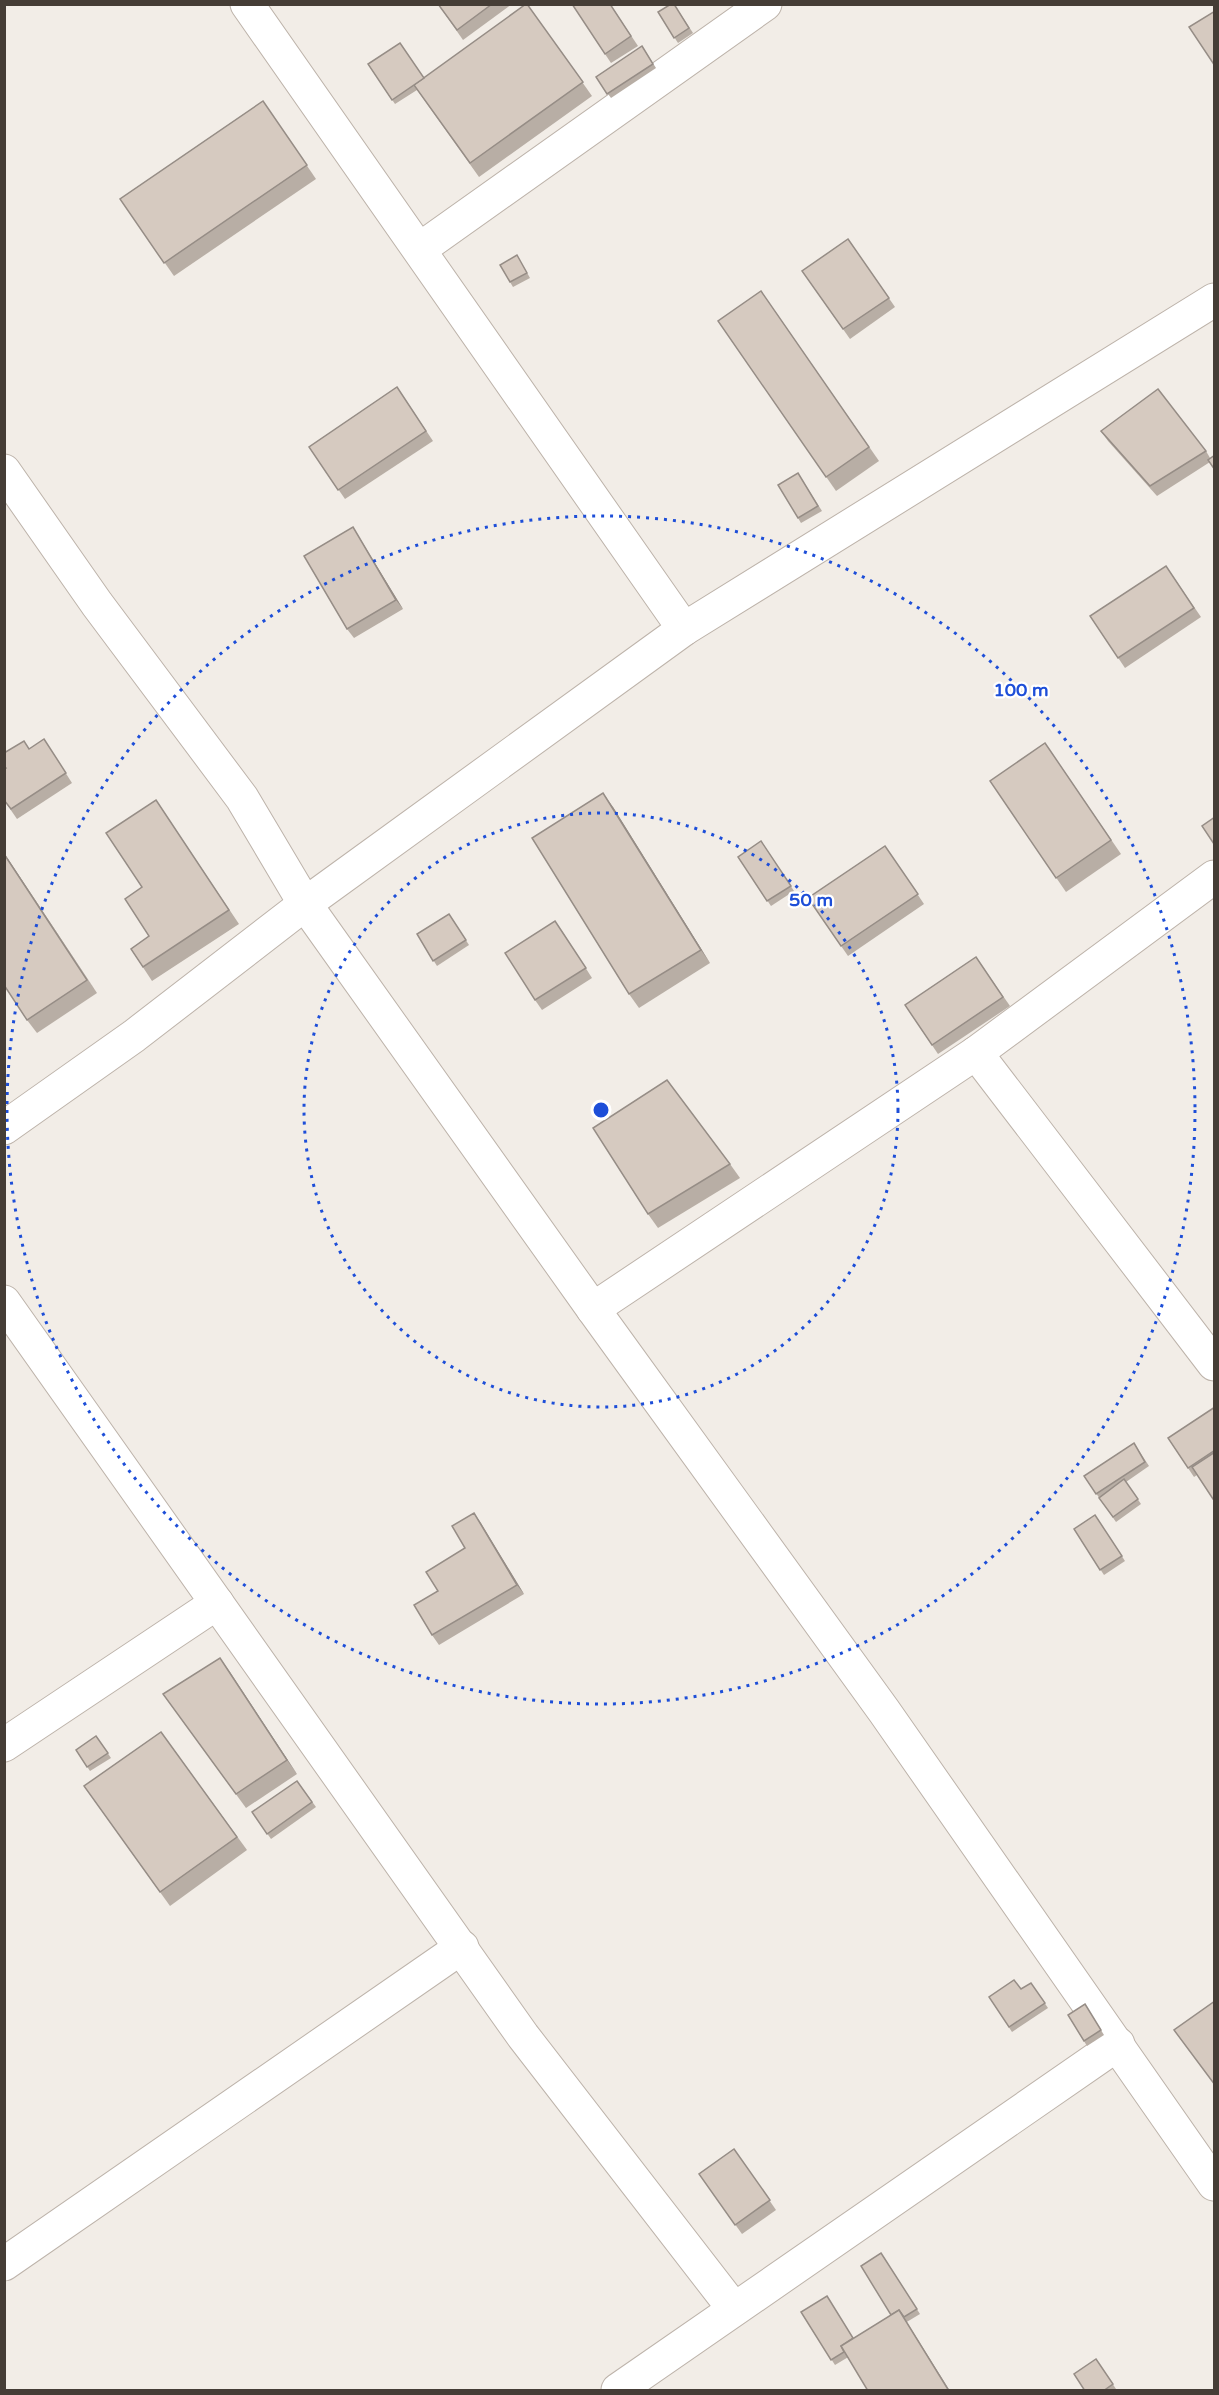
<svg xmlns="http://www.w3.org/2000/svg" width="1219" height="2395" viewBox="0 0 1219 2395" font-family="'Varela Round',sans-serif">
	<rect width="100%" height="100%" fill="#f2ede7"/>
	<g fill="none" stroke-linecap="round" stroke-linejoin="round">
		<defs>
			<g id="minor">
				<path d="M247 4 684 629"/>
				<path d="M420 249 765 4"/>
				<path d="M4 471 97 604 242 798 305 904 593 1309 884 1711 1214 2184"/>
				<path d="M976 1053 1214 1364"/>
				<path d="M4 1128 134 1036 305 904 684 629 1214 300"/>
				<path d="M4 1302 523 2036 734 2309"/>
				<path d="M593 1309 976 1053 1214 877"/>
				<path d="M4 1745 217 1603"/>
				<path d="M4 2264 462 1947"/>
				<path d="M618 2390 1118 2044"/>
			</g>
		</defs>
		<use href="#minor" stroke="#bdb3aa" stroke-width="35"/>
		<use href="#minor" stroke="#fff" stroke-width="33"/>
	</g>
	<g fill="#b8aea5">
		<path d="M438 4H512L463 40Z"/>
		<path d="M527 4 592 96 479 177 417 90 395 104 368 64 424 78Z"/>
		<path d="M610 4 638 46 611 63 605 54Z"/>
		<path d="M674 4 693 33 678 43 658 12Z"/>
		<path d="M642 46 656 68 611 98 596 77Z"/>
		<path d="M263 101 316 179 174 276 120 199Z"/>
		<path d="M848 239 895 307 850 339 802 271Z"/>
		<path d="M517 255 530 278 513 287 510 282Z"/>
		<path d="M761 291 879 461 836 491 718 321Z"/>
		<path d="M397 387 433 441 345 499 309 447Z"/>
		<path d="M1101 431 1206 451 1210 458V462L1157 496 1108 441Z"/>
		<path d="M801 478 822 511 801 523 798 518Z"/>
		<path d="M359 537 403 609 354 638 347 629Z"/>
		<path d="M1166 566 1201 617 1125 668 1090 616Z"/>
		<path d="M44 739 72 783 17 819 4 800 29 749Z"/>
		<path d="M1045 743 1121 854 1066 892 990 781Z"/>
		<path d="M156 800 239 924 152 981 131 949 149 936Z"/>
		<path d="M613 807 710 963 639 1008 629 994Z"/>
		<path d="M761 841 794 891 771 906 738 857Z"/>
		<path d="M885 846 924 904 848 956 808 898Z"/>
		<path d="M4 853 97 993 37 1033 27 1020Z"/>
		<path d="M449 914 469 945 437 966 417 934Z"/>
		<path d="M562 931 592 978 542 1010 535 1000Z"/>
		<path d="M976 957 1010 1006 938 1054 905 1005Z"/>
		<path d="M730 1164 740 1178 658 1228 648 1214Z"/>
		<path d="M1215 1407V1501L1197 1475 1194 1477 1168 1438Z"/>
		<path d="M1134 1443 1149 1466 1126 1482 1141 1504 1116 1522 1084 1476Z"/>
		<path d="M474 1513 524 1594 439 1645 432 1635 438 1591 465 1548Z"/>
		<path d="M1095 1515 1125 1561 1104 1575 1074 1529Z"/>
		<path d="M220 1658 297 1774 246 1808 163 1694Z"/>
		<path d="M161 1732 247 1850 170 1906 84 1786Z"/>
		<path d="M96 1736 111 1758 90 1771 76 1750Z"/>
		<path d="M297 1781 316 1807 271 1839 252 1812Z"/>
		<path d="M1031 1983 1048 2008 1012 2032 989 1997 1021 1989Z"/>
		<path d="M1085 2004 1104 2035 1087 2046 1068 2015Z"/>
		<path d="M734 2149 776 2210 742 2234 699 2174Z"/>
		<path d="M881 2253 920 2314 835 2365 801 2312 854 2338 891 2315Z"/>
		<path d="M1096 2359 1116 2389 1114 2391H1085Z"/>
	</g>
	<g fill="#968d86">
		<path d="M353 527 359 537 403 609 396 600Z"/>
		<path d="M603 793 613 807 710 963 701 950Z"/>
		<path d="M4 853 97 993 4 854Z"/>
		<path d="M474 1513 481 1523 524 1594 517 1585Z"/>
		<path d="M220 1658 230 1672 297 1774 287 1760Z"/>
		<path d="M899 2310 908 2324 950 2391H949Z"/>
	</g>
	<g fill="#d6cac0" stroke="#968d86" stroke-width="1.5">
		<path d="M438 4H492L457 30Z"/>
		<path d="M526 4H527L583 82 470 163 414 85Z"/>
		<path d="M572 4H610L631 36 605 54Z"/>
		<path d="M671 4H674L689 28 674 38 658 12Z"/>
		<path d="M1215 11V66L1189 27Z"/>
		<path d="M400 43 424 78 392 100 368 64Z"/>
		<path d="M642 46 653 64 607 94 596 77Z"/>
		<path d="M263 101 307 165 164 263 120 199Z"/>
		<path d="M848 239 889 298 843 329 802 271Z"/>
		<path d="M517 255 527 273 510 282 500 265Z"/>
		<path d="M761 291 869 447 826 477 718 321Z"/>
		<path d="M397 387 426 431 338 490 309 447Z"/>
		<path d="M1158 389 1206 451 1150 486 1101 431Z"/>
		<path d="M1215 455V470L1208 460Z"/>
		<path d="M798 473 818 506 798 518 778 485Z"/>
		<path d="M353 527 396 600 347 629 304 556Z"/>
		<path d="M1166 566 1194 608 1118 658 1090 616Z"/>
		<path d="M44 739 66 773 11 809 4 800V769L6 768 4 766V753L24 741 29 749Z"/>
		<path d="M1045 743 1111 840 1056 878 990 781Z"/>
		<path d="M603 793 701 950 629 994 532 838Z"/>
		<path d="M156 800 229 910 143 967 131 949 149 936 125 899 142 887 106 833Z"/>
		<path d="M1215 817V844H1214L1202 826Z"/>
		<path d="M761 841 791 886 767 901 738 857Z"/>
		<path d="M885 846 918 894 841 946 808 898Z"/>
		<path d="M4 854 87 980 27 1020 4 985Z"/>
		<path d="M449 914 466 940 433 961 417 934Z"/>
		<path d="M555 921 586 968 535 1000 505 953Z"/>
		<path d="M976 957 1003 997 932 1045 905 1005Z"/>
		<path d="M667 1080 730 1164 648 1214 593 1128Z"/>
		<path d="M1215 1407V1450L1188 1468 1168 1438Z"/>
		<path d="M1134 1443 1145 1462 1096 1494 1084 1476Z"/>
		<path d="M1215 1452V1498L1213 1499 1192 1467Z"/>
		<path d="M1124 1479 1138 1499 1113 1517 1099 1498Z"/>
		<path d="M474 1513 517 1585 432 1635 414 1605 438 1591 426 1572 465 1548 452 1526Z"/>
		<path d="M1095 1515 1122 1556 1100 1570 1074 1529Z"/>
		<path d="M220 1658 287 1760 236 1794 163 1694Z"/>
		<path d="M161 1732 237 1837 160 1892 84 1786Z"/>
		<path d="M96 1736 108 1753 87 1767 76 1750Z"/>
		<path d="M297 1781 312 1802 267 1834 252 1812Z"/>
		<path d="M1014 1980 1021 1989 1031 1983 1045 2003 1009 2027 989 1997Z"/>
		<path d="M1215 2001V2085L1174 2030Z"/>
		<path d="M1085 2004 1101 2030 1084 2041 1068 2015Z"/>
		<path d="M734 2149 770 2200 735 2225 699 2174Z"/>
		<path d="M881 2253 917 2309 904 2317 899 2310 891 2315 861 2266Z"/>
		<path d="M827 2296 853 2338 841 2346 844 2352 831 2360 801 2312Z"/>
		<path d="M899 2310 949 2391H868L841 2346Z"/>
		<path d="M1096 2359 1113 2384 1103 2391H1085L1074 2374Z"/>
	</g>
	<g fill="none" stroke="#1d4ed8" stroke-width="3" stroke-dasharray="3 6">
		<circle cx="601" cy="1110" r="297"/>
		<circle cx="601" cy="1110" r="594"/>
	</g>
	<circle cx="601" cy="1110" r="9" fill="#1d4ed8" stroke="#fff" stroke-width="3"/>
	<g font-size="18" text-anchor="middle" font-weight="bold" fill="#1d4ed8" stroke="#fff" stroke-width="4.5" stroke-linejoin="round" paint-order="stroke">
		<text x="1021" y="696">100 m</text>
		<text x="811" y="906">50 m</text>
	</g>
	<rect width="1219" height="2395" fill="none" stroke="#453d36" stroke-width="12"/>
</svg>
